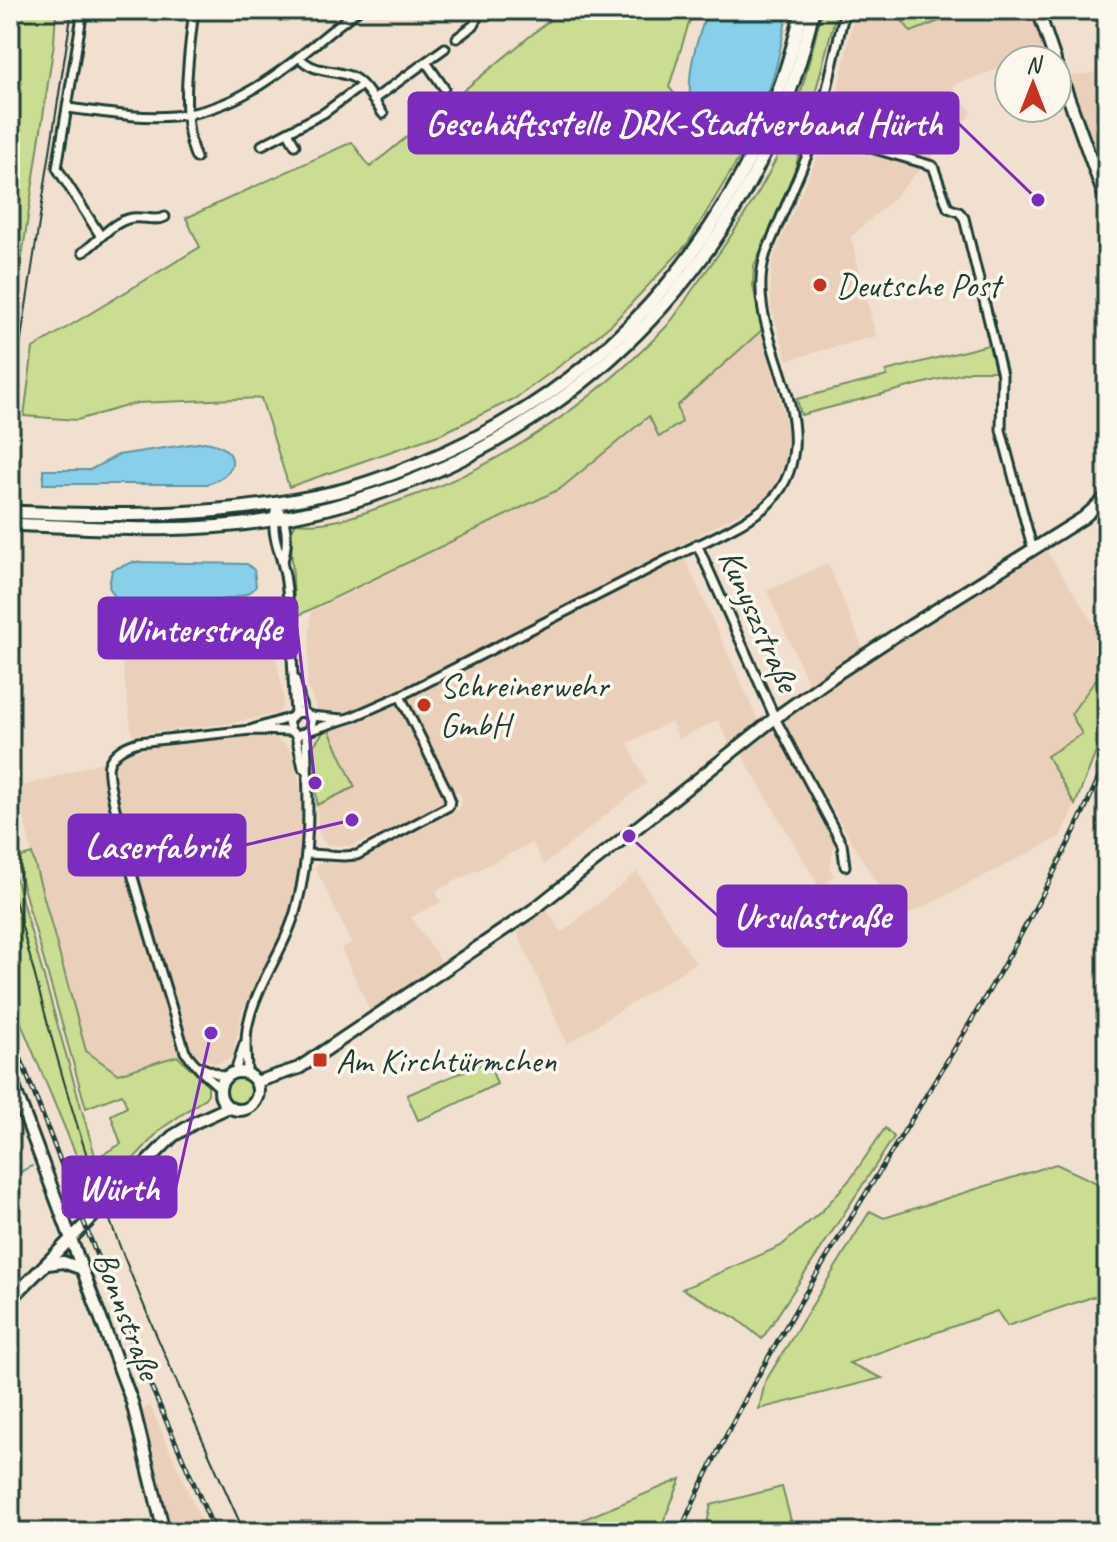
<svg xmlns="http://www.w3.org/2000/svg" width="1117" height="1542" viewBox="0 0 1117 1542" font-family="Caveat,sans-serif">
	<rect width="100%" height="100%" fill="#f1e0cf"/>
	<filter id="ink" filterUnits="userSpaceOnUse"><feTurbulence type="fractalNoise" baseFrequency=".0125" numOctaves="2"/><feDisplacementMap in="SourceGraphic" scale="16" xChannelSelector="R" yChannelSelector="G"/><feConvolveMatrix kernelMatrix="1 2 1 2 8 2 1 2 1" color-interpolation-filters="sRGB"/></filter>
	<g filter="url(#ink)">
		<g fill="#ead0ba">
			<path d="M855 10H894L911 32 968 10H1031L1046 51 1021 60H1009V65L952 86 972 113 891 201 851 237 876 336 787 360 771 307 770 284 772 264 778 246 831 125Z"/>
			<path d="M1107 70V184L1069 77Z"/>
			<path d="M762 330 786 423 787 440 784 465 769 494 760 502 679 546 759 722 730 745 718 720 679 739 671 722 628 743 646 783 544 865 532 843 436 891 441 902 411 917 444 965 371 1014 341 948 351 943 315 867 319 863 349 861 374 853 459 809 462 799 458 791 439 809 352 846 327 845 321 838 318 829 317 805 354 787 329 730H325L307 685 311 612 560 489 649 416 660 437 676 406Z"/>
			<path d="M1047 551 1107 644V664L1071 714 1083 734 1047 756 1075 805 1060 837 898 920 783 725 785 716 887 645Z"/>
			<path d="M828 563 863 649 810 687 767 591Z"/>
			<path d="M267 608 284 700 280 713 232 723 132 735 117 624Z"/>
			<path d="M770 728 778 730 835 840 830 869 834 875 821 890 740 752Z"/>
			<path d="M260 734 275 738 288 747 296 762 303 812 302 844 300 869 284 926 274 951 242 1012 232 1057 216 1064 194 1053 118 1074 86 1051 32 854 18 788 146 748 235 735Z"/>
			<path d="M637 872 696 963 567 1044 517 932 546 909 562 932Z"/>
			<path d="M150 1405 206 1532H170L153 1450 141 1411Z"/>
		</g>
		<g fill="#cbdd92" stroke="#758d63" stroke-width="2">
			<path d="M10 10H56L54 43 10 337Z"/>
			<path d="M562 10H693L669 87 700 126 748 143 688 243 612 324 569 359 516 398 441 434 289 487 261 398 137 403 77 420 24 416 33 348 200 247 186 218 352 142 370 167Z"/>
			<path d="M822 10H837L794 173 754 266 753 285 762 330 677 406 682 422 659 437 649 416 560 489 295 617 291 542V532L296 523C332 528 373 509 407 498 502 466 595 400 664 329 676 317 684 302 693 289 723 249 753 206 775 161 797 113 810 61 822 10Z"/>
			<path d="M894 10H968L911 32Z"/>
			<path d="M992 344 996 371H971L801 415 797 399 887 376 886 371Z"/>
			<path d="M1107 664V724L1075 805 1047 756 1082 734 1071 714Z"/>
			<path d="M325 730H329L355 787 317 805 313 746Z"/>
			<path d="M32 854 86 1051 118 1074 177 1056 208 1084V1094L204 1099 161 1129 115 1179 110 1176 103 1154 121 1144 111 1115 127 1107 122 1094 86 1108 15 859Z"/>
			<path d="M10 859 104 1187 95 1200 10 997Z"/>
			<path d="M488 1061 497 1084C470 1096 444 1112 418 1120L407 1095Z"/>
			<circle cx="238" cy="1091" r="15"/>
			<path d="M885 1128 894 1137 762 1339 736 1318 682 1289 781 1246 823 1210 852 1177Z"/>
			<path d="M1056 1164 1097 1183 1107 1210V1292L1007 1326 997 1311 849 1363 882 1378 759 1409 765 1382 870 1211 884 1218Z"/>
			<path d="M681 1479 659 1532H564L565 1527Z"/>
			<path d="M782 1487 794 1532H705L711 1505Z"/>
		</g>
		<g fill="#88d0ea" stroke="#5e95a1" stroke-width="2">
			<path d="M708 10H788C781 43 776 82 759 111 742 141 692 128 690 95 688 65 698 37 708 10Z"/>
			<path d="M204 442C240 446 242 474 207 484H43V470H90L118 455Z"/>
			<path d="M133 562 247 564 254 570 256 586C254 589 250 593 246 594 224 604 141 606 117 600L109 587 112 570Z"/>
		</g>
		<g fill="none" stroke-linecap="round" stroke-linejoin="round">
			<path stroke="#5e95a1" stroke-width="2" d="M10 1177 32 1166"/>
			<defs>
				<g id="street">
					<path d="M83 10 57 168 100 235"/>
					<path d="M194 10C189 52 179 119 196 158"/>
					<path d="M457 38 475 24 478 10"/>
					<path d="M299 57C315 75 335 68 354 78 366 85 375 103 383 114"/>
					<path d="M426 62 444 88"/>
					<path d="M373 100 445 48"/>
					<path d="M68 108C102 112 138 119 173 116 249 110 300 53 358 10"/>
					<path d="M288 132 295 145"/>
					<path d="M817 132 933 166 948 208 959 212 964 218 1002 375 1001 430 1031 543 1035 548"/>
					<path d="M262 145 324 113 362 85"/>
					<path d="M83 252C98 242 112 221 132 218 143 216 155 222 165 217"/>
					<path d="M277 504C267 535 283 553 286 582 292 626 292 669 295 713"/>
					<path d="M277 504C287 522 289 541 283 561"/>
					<path d="M697 544 775 718 842 844 845 866"/>
					<path d="M295 679 303 712 310 716 312 723 308 732 296 735 291 731 288 722 295 713 303 712"/>
					<path d="M310 716 343 719"/>
					<path d="M253 729 289 718"/>
					<path d="M311 730 352 717 400 696C486 652 573 608 659 564 688 549 743 526 766 506 783 491 792 470 794 448 799 382 744 319 766 253L817 132 845 10"/>
					<path d="M296 735 303 768"/>
					<path d="M308 854 344 856 357 855 449 806 450 799 447 791 400 696"/>
					<path d="M198 1066 225 1077"/>
					<path d="M235 1072 244 1044"/>
					<path d="M247 1073C247 1057 244 1040 248 1024 257 982 287 947 297 905 312 849 308 792 306 734"/>
					<path d="M220 1088 203 1073 185 1052C174 1013 101 785 109 764 114 751 126 746 138 742L251 730 291 731"/>
				</g>
				<g id="secondary">
					<path d="M1038 10 1055 60"/>
					<path d="M1057 66 1107 204"/>
					<circle cx="239" cy="1091" r="19"/>
					<path d="M10 1076 132 1402 164 1532"/>
					<path d="M256 1082 299 1068 533 910 775 718 841 671 896 635 1083 518 1107 497"/>
					<path d="M48 1264 63 1262 80 1268"/>
					<path d="M10 1300 173 1136 196 1122 229 1107"/>
				</g>
				<g id="primary">
					<path d="M10 512C119 517 228 517 335 492 364 485 393 474 420 463 616 385 756 216 802 10"/>
					<path d="M10 524C99 528 193 535 282 518 546 470 756 274 813 10"/>
				</g>
			</defs>
			<use href="#street" stroke="#1f3d34" stroke-width="13"/>
			<use href="#secondary" stroke="#1f3d34" stroke-width="16"/>
			<use href="#primary" stroke="#1f3d34" stroke-width="17"/>
			<use href="#street" stroke="#fbf7ec" stroke-width="7"/>
			<use href="#secondary" stroke="#fbf7ec" stroke-width="10"/>
			<use href="#primary" stroke="#fbf7ec" stroke-width="11"/>
			<g stroke="#1f3d34" stroke-width="2">
				<path d="M10 410 72 10"/>
				<path d="M10 881C35 975 58 1069 89 1162 132 1289 190 1410 244 1532"/>
			</g>
			<defs>
				<g id="rail">
					<path d="M10 1031 119 1313 215 1532"/>
					<path d="M680 1532C799 1262 992 1031 1107 759"/>
				</g>
			</defs>
			<use href="#rail" stroke="#1f3d34" stroke-width="5"/>
			<use href="#rail" stroke="#fbf7ec" stroke-width="2" stroke-dasharray="6" stroke-linecap="butt"/>
		</g>
	</g>
	<g fill="#c8321e" stroke="#fbf7ec" stroke-width="3">
		<circle cx="820" cy="285" r="8"/>
		<circle cx="424" cy="705" r="8"/>
		<rect x="312" y="1052" width="16" height="16" rx="4"/>
	</g>
	<g text-anchor="middle" stroke-width="7" stroke-linejoin="round" paint-order="stroke">
		<g font-size="34" fill="#1f3d34" stroke="#fbf7ec" text-anchor="start">
			<text x="836" y="297">Deutsche Post</text>
			<text x="440" y="697">Schreinerwehr<tspan x="440" dy="39">GmbH</tspan></text>
			<text x="336" y="1072">Am Kirchtürmchen</text>
		</g>
		<g font-size="34" fill="#1f3d34" stroke="#fbf7ec">
			<text transform="translate(760 620) rotate(66)" y="12">Kunyszstraße</text>
			<text transform="translate(128 1315) rotate(69)" y="12">Bonnstraße</text>
		</g>
	</g>
	<path fill="none" stroke="#7b2cbf" stroke-width="3" d="M1038 200L958 123M315 783L297 628M352 820L245 845M629 836L718 916M211 1033L176 1187"/>
	<g fill="#7b2cbf" stroke="#fbf7ec" stroke-width="3">
		<circle cx="1038" cy="200" r="8"/>
		<circle cx="315" cy="783" r="8"/>
		<circle cx="352" cy="820" r="8"/>
		<circle cx="629" cy="836" r="8"/>
		<circle cx="211" cy="1033" r="8"/>
	</g>
	<g fill="#7b2cbf" stroke="#7b2cbf" stroke-width="3">
		<rect x="409" y="93" width="549" height="60" rx="8"/>
		<rect x="99" y="598" width="198" height="60" rx="8"/>
		<rect x="69" y="815" width="176" height="60" rx="8"/>
		<rect x="718" y="886" width="188" height="60" rx="8"/>
		<rect x="63" y="1157" width="113" height="60" rx="8"/>
	</g>
	<g font-size="36" text-anchor="middle" font-weight="bold" fill="#fff">
		<text x="684" y="135">Geschäftsstelle DRK-Stadtverband Hürth</text>
		<text x="198" y="641">Winterstraße</text>
		<text x="157" y="858">Laserfabrik</text>
		<text x="812" y="928">Ursulastraße</text>
		<text x="119" y="1200">Würth</text>
	</g>
	<rect width="1117" height="1542" fill="none" stroke="#fbf7ec" stroke-width="40"/>
	<rect x="20" y="20" width="1077" height="1502" fill="none" stroke="#1f3d34" stroke-width="3" filter="url(#ink)"/>
	<g transform="translate(1033 84)"><circle r="38" fill="#fbf7ec" stroke="#a3ada2" stroke-width="2"/>
	<path d="M0-6L14 30L0 20L-14 30Z" fill="#c8321e"/>
	<text y="-12" font-size="22" font-weight="bold" text-anchor="middle" fill="#1f3d34">N</text>
	</g>
</svg>
